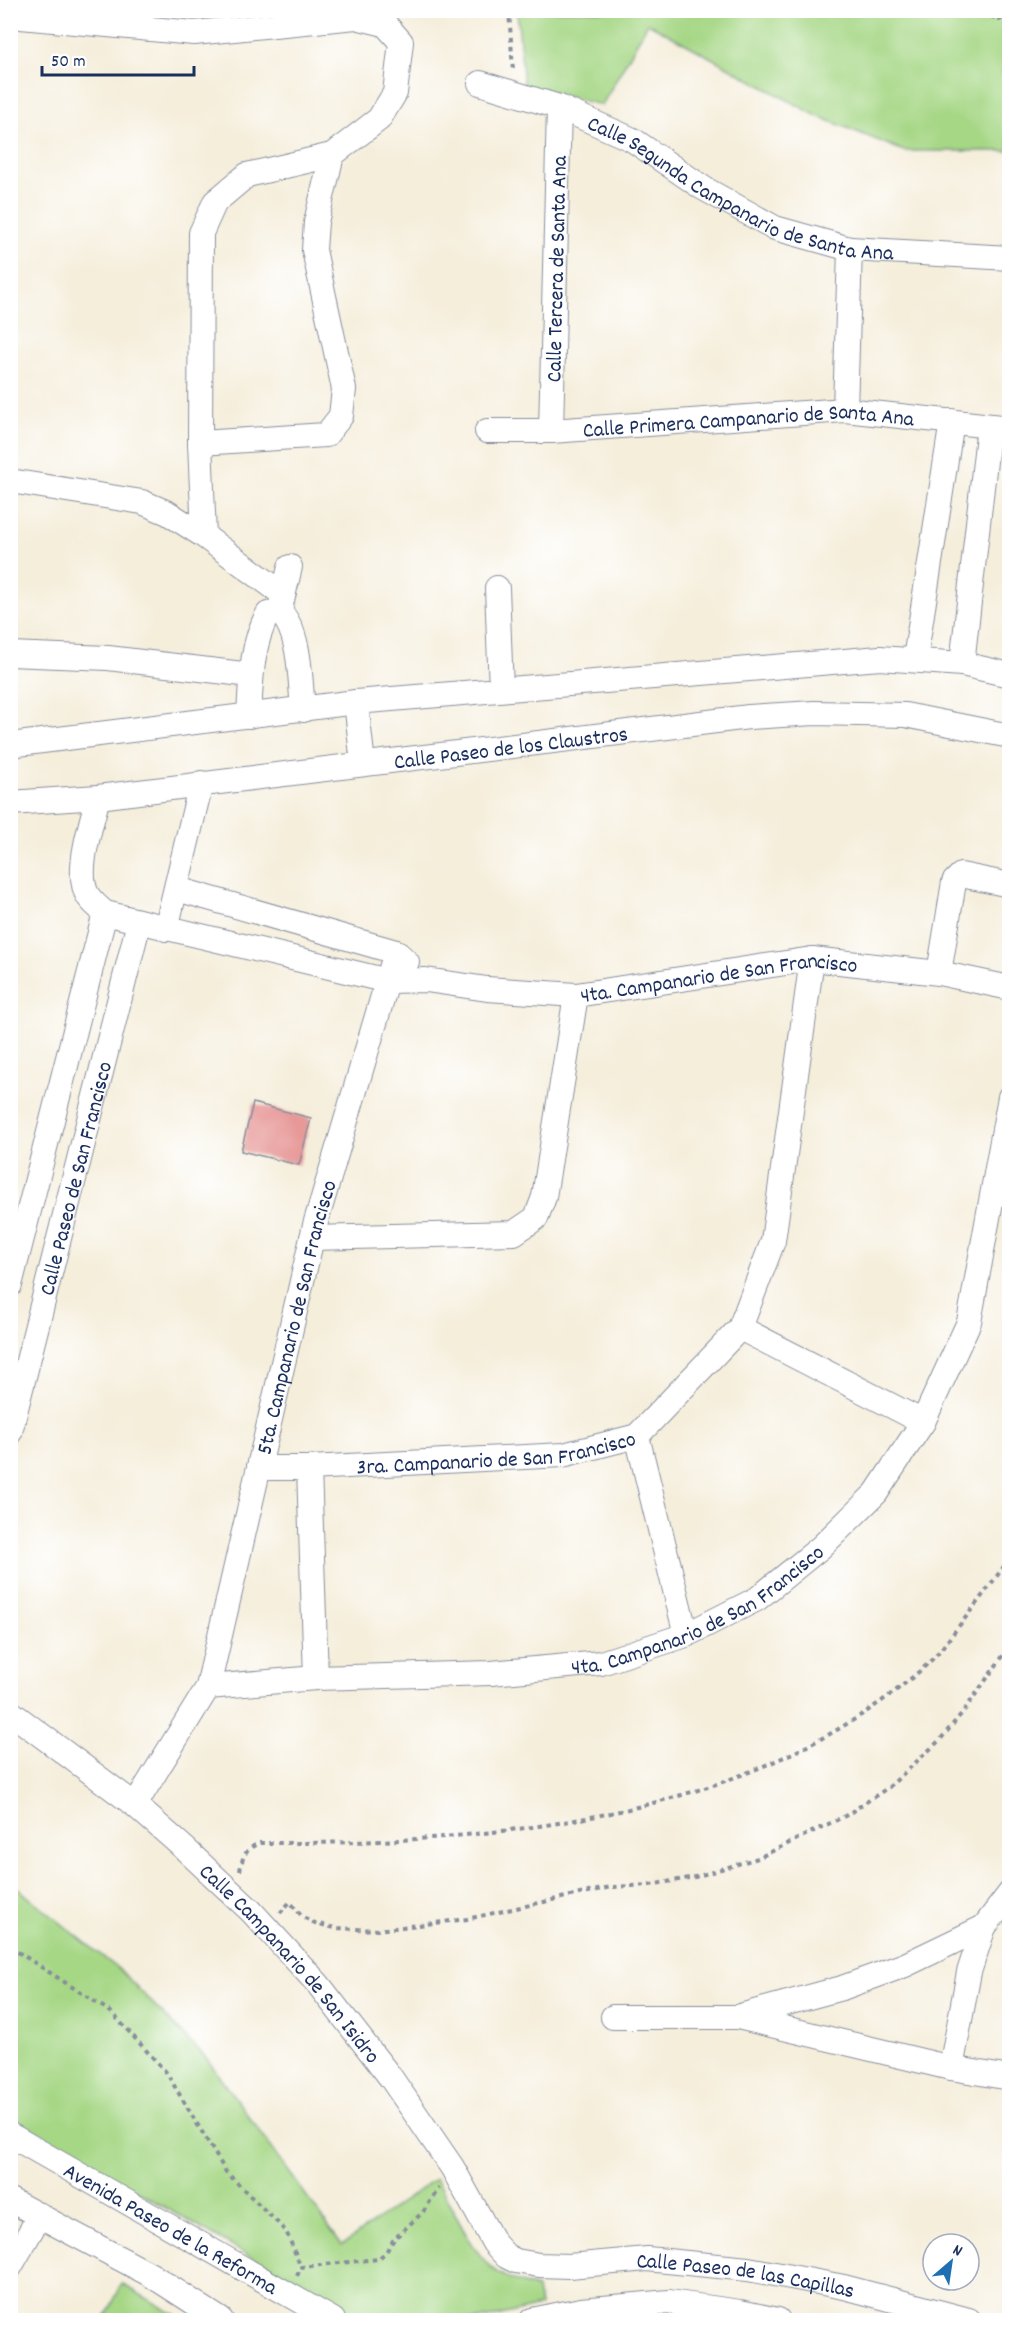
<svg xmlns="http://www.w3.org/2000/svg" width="1020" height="2331" viewBox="0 0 1020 2331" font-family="Dekko,sans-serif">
	<rect width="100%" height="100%" fill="#fff"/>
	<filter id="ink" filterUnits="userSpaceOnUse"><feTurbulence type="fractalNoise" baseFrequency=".0167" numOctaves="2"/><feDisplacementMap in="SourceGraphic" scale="12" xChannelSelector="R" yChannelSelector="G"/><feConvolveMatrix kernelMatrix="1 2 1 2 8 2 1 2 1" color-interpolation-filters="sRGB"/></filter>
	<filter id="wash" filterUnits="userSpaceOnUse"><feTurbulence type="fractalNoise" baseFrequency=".008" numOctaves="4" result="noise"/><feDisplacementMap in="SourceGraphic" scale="24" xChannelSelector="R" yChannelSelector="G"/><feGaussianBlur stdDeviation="1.35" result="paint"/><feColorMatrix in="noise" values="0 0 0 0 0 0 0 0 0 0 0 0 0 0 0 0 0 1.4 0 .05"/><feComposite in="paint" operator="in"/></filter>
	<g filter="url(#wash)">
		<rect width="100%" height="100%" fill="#f5eedb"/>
		<g fill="#a6d785" stroke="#608372" stroke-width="1.5">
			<path d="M517 11H1009V58L1003 71 1009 91V151H904L815 115 648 23 602 105 524 87Z"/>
			<path d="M11 1883 122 1972 207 2059 342 2245 436 2178C450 2203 472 2253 494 2270 505 2279 523 2283 537 2289L540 2306 480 2320H369L352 2316 11 2118Z"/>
			<path d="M122 2284 184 2320H104Z"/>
		</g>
		<g id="blocks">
			<path fill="#e79998" d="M253 1103 311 1118 299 1165 241 1151Z"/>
		</g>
	</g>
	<g filter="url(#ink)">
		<use href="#blocks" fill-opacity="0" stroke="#888e9c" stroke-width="1.5"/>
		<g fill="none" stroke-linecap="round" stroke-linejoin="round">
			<defs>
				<g id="minor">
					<path d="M10 16 194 33 356 17 385 24 401 42 395 93 379 119 332 155 247 175 215 202 201 233 200 443 204 536"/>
					<path id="s1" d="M480 83 559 107 633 140 703 188 775 228 850 249 1010 258"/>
					<path d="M845 410 850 249"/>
					<path id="s2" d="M487 431H551L845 410 1010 428"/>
					<path id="s3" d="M551 431 559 107"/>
					<path d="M200 443 326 435 341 416 344 389 314 250 316 222 332 155"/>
					<path d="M10 481 142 502 168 513 204 536 283 594"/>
					<path d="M497 588 501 689"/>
					<path d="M280 609 290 567"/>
					<path d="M279 611C301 631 300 681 303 710"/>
					<path d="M10 654 108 658 251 675"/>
					<path d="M915 659 952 421"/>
					<path d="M962 664 989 426"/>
					<path d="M356 702 363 764"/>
					<path d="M249 716C251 682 251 644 268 614L279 611"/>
					<path d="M10 745 356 702 880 658 962 664 1010 675"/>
					<path id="s4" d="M98 797C92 822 74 873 88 896 92 902 99 908 105 913L388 981 426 980 487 989 576 995 812 959 939 973 1010 988"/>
					<path id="s5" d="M10 803 98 797 749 717 814 713 905 715 1010 736"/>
					<path d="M177 889 396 952 407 962"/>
					<path d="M166 929 201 783"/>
					<path d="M939 973 954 882 961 875 1010 885"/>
					<path d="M312 1238 514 1233 536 1218 544 1197 576 995"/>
					<path d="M10 1285 105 913"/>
					<path d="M740 1328 923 1422"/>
					<path id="s6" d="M10 1432 139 922"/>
					<path d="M637 1436 686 1635"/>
					<path id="s7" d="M259 1468H309L563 1455 637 1436 740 1328 773 1241 812 959"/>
					<path d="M309 1468 316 1678"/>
					<path id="s8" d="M208 1687 316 1678 491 1673 601 1663 686 1635 757 1599 821 1547 876 1493 923 1422 969 1322 1010 1097"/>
					<path id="s9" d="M10 1712 135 1805 184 1848 251 1911 318 1984 391 2078 452 2167 494 2243 506 2256 516 2261 539 2265 569 2266 647 2259 748 2269 844 2287 969 2320"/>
					<path id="s10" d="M135 1805 208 1687 315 1225 396 952"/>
					<path d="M740 2016 842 1988 905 1965 984 1927 1010 1893"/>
					<path d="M613 2017H738L951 2068 1010 2078"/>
					<path d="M951 2068 969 1972 984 1927"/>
					<path id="s11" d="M10 2135 333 2320"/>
					<path d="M10 2200 151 2275 221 2320"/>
					<path d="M10 2267 40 2215"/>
					<path d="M532 2320 581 2310 669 2302 740 2312 778 2320"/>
				</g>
			</defs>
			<use href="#minor" stroke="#888e9c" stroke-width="26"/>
			<g stroke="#888e9c" stroke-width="4" stroke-dasharray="4.5 4.5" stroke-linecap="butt">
				<path d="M509 10 513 71"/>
				<path d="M985 10 986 14 999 20 1010 15"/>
				<path d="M240 1871C242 1857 246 1848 260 1843 479 1845 751 1820 922 1669 935 1658 945 1644 955 1631 974 1607 992 1583 1010 1558"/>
				<path d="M280 1913 290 1902 303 1917 315 1923 335 1928 378 1930 467 1919 611 1887 650 1885 695 1877 758 1858 845 1816 889 1787 940 1740 966 1708 1010 1646"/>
				<path d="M10 1947 111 2012 166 2072 226 2172 286 2231 301 2267"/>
				<path d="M297 2276 301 2267 378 2259 386 2252 394 2239 423 2212 439 2188"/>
			</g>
			<use href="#minor" stroke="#fff" stroke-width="24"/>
		</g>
	</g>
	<g text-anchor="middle" stroke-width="6" stroke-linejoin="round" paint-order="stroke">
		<g font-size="22" fill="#1b2f5e" stroke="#fff">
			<text dy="8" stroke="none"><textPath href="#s1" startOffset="284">Calle Segunda Campanario de Santa Ana</textPath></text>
			<text dy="8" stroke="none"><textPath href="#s3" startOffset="162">Calle Tercera de Santa Ana</textPath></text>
			<text dy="8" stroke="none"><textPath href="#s2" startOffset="262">Calle Primera Campanario de Santa Ana</textPath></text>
			<text dy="8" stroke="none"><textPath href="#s5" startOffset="504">Calle Paseo de los Claustros</textPath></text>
			<text dy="8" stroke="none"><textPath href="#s4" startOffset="750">4ta. Campanario de San Francisco</textPath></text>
			<text dy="8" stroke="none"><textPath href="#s6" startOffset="262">Calle Paseo de San Francisco</textPath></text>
			<text dy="8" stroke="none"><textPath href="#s10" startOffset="519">5ta. Campanario de San Francisco</textPath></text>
			<text dy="8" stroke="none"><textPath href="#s7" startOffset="238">3ra. Campanario de San Francisco</textPath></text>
			<text dy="8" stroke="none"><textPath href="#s8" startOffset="504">4ta. Campanario de San Francisco</textPath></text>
			<text dy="8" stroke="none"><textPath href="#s9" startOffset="378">Calle Campanario de San Isidro</textPath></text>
			<text dy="8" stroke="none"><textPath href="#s11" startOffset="186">Avenida Paseo de la Reforma</textPath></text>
			<text dy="8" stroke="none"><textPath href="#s9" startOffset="986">Calle Paseo de las Capillas</textPath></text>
		</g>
	</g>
	<rect width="1020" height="2331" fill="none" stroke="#fff" stroke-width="36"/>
	<g transform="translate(951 2262) rotate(29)"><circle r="28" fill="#ffffff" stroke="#a4acbf" stroke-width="1.5"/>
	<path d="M0-4.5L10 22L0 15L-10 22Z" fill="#1f6fb2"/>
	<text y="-9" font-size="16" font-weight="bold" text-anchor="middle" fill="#1b2f5e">N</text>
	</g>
	<path d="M42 66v9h152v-9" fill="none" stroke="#1b2f5e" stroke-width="3"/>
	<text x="51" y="66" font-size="18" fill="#1b2f5e" stroke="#ffffff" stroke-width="4.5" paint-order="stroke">50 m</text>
</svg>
